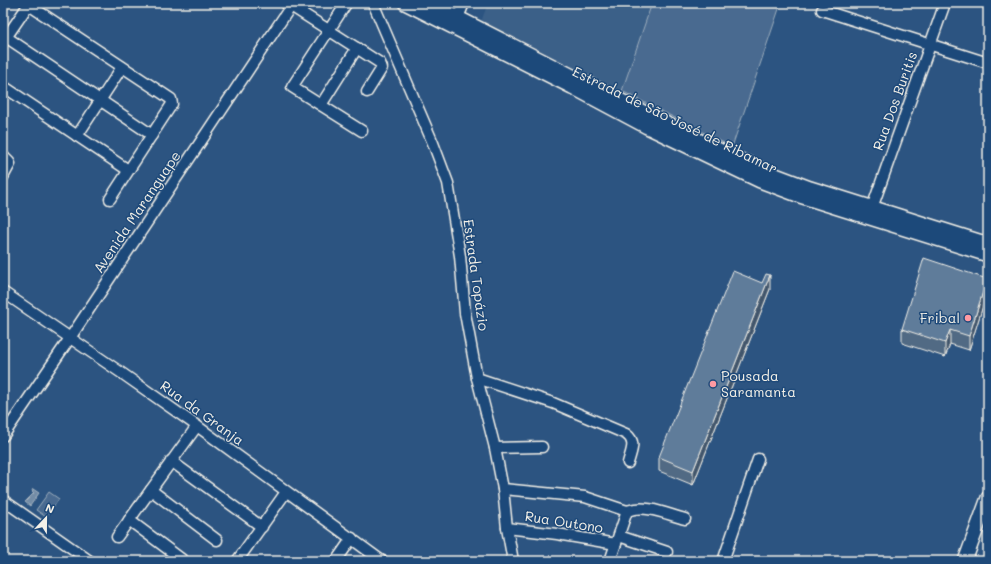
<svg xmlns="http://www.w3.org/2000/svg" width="991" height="564" viewBox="0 0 991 564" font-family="Mali,sans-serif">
	<rect width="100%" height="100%" fill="#2c5481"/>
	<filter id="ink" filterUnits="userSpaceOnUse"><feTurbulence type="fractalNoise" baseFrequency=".025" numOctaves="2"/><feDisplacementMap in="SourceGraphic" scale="8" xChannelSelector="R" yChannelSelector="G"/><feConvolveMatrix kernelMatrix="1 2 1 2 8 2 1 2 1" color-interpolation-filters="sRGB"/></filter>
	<g filter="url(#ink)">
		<path fill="#3b6088" d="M488 3H652L622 91 481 22Z"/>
		<g fill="#496b90" stroke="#9eaebc">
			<path d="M652 3H781L732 147 622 91Z"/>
			<path d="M49 492 59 499 46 517 36 510Z"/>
		</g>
		<path fill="#738ca6" stroke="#a7b4c0" d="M33 489 39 493 30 506 25 502 34 493 32 491Z"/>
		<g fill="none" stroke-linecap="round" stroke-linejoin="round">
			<defs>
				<g id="minor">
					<path d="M373 3 433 143 448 183 460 256 465 313 477 378 495 448 503 489 507 528 513 561"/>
					<path d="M346 4 292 87 362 131"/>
					<path d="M291 6 380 63 382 68 367 92"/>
					<path d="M822 10 988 63"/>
					<path d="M458 18 464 3"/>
					<path d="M6 37 152 135"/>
					<path d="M3 42 27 7H32L171 99 172 104 110 199"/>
					<path d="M3 86 128 170"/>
					<path d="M321 105 357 48"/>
					<path d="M77 136 122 67"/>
					<path d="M3 156 9 162 10 164 3 177"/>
					<path d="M872 208 945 3"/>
					<path d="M3 292 123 374 197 426 382 561"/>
					<path d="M477 378 553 403 626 434C637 442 631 451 628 463"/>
					<path d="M3 436 70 338 293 3"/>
					<path d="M495 448 542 447"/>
					<path d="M171 461 262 527"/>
					<path d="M503 489 585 497 627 511"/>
					<path d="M151 490 217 540"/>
					<path d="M3 500 90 561"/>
					<path d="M627 511C646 504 666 514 685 519"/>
					<path d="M129 520 184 561"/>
					<path d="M507 528 557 534 616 544"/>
					<path d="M619 536 667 552"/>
					<path d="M117 537 197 426"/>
					<path d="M237 561 286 492"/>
					<path d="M336 561 352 538"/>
					<path d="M610 561 627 511"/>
					<path d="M723 561 758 459"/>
				</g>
				<g id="major">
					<path d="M405 3 572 87 647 127 760 181 800 196 988 255"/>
					<path d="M429 3 710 146 765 171 810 188 988 244"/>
					<path d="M965 561 988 498"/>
				</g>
			</defs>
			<use href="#minor" stroke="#f4f1e8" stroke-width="13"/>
			<use href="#major" stroke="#f4f1e8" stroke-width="16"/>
			<use href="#minor" stroke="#1f4a7a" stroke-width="10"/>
			<use href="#major" stroke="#1f4a7a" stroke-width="13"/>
		</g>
		<g fill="#516a84" stroke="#f4f1e8">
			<path d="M770 289 693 485 659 471V457Z"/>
			<path d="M987 293 969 350 950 344 945 357 902 343V329Z"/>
		</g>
		<g fill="#42566c" stroke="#f4f1e8">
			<path d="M770 275V289L693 485V471Z"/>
			<path d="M987 279V293L969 350V336Z"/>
			<path d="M950 330V344L945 357V343Z"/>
		</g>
		<g fill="#5e7b9a" stroke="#f4f1e8">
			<path d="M924 258 987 279 969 336 950 330 945 343 902 329Z"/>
			<path d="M733 271 762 283 766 274 770 275 693 471 659 457Z"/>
		</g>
	</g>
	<g fill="#ff9aa2" stroke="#1f4a7a" stroke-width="1.5">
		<circle cx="968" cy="318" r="4"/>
		<circle cx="713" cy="384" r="4"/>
	</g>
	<g text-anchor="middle" stroke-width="3" stroke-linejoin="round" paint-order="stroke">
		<g font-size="14" fill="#f4f1e8" stroke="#1f4a7a">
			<text transform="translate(895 101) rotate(-70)" y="5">Rua Dos Buritis</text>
			<text transform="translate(675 120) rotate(26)" y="5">Estrada de São José de Ribamar</text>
			<text transform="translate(137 212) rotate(-56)" y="5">Avenida Maranguape</text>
			<text transform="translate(476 275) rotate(82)" y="5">Estrada Topázio</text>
			<text transform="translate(202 413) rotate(36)" y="5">Rua da Granja</text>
			<text transform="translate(564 522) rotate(9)" y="5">Rua Outono</text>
		</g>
		<g font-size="14" fill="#f4f1e8" stroke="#1f4a7a" text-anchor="end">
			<text x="960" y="323">Fribal</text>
			<text x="721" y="381" text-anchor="start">Pousada<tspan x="721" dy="16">Saramanta</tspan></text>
		</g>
	</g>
	<rect width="991" height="564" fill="none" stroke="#1f4a7a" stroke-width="16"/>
	<rect x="8" y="8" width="975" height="548" fill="none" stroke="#f4f1e8" stroke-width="1.5" filter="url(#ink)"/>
	<g transform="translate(46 518) rotate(22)" stroke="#1f4a7a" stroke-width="3" paint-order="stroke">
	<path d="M0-3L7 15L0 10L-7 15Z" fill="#f4f1e8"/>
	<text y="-6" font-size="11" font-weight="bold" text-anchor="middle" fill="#f4f1e8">N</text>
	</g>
</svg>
